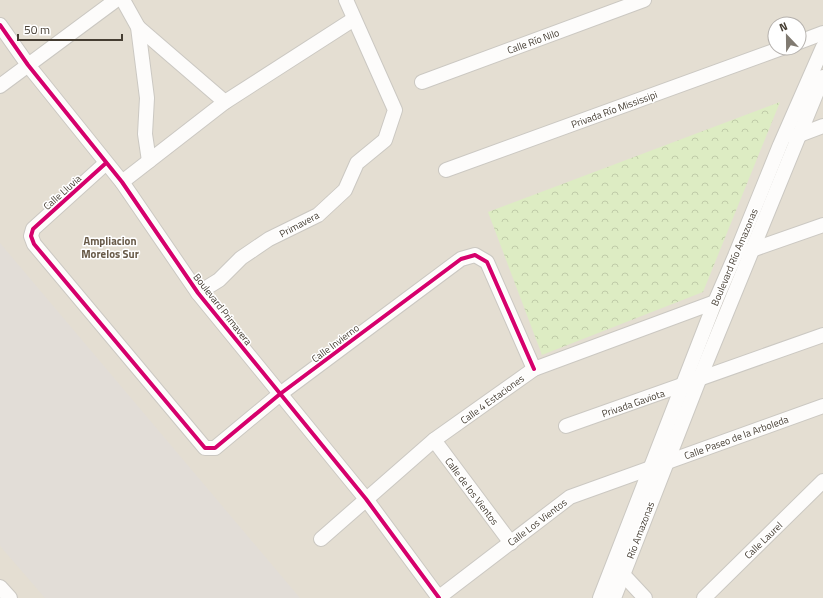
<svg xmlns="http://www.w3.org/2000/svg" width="823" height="598" viewBox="0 0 823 598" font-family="'Titillium Web',sans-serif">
	<defs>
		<pattern id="park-crowns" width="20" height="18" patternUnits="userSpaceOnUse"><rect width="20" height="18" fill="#ddecc3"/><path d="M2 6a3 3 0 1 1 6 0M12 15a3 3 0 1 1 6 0" fill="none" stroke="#bfcba8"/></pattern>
	</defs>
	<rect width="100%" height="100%" fill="#efece6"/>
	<path fill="#e4ded2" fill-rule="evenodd" d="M0 0H823V598H0ZM775 24H799V48H775Z"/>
	<path fill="#e2ddd7" d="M0 243 300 598H45L0 546Z"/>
	<path fill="url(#park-crowns)" d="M780 102 703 292 542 355 488 212Z"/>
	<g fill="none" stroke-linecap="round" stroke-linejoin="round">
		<defs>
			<g id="minor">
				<path d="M123 0 138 27 147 98 145 134 149 161"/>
				<path d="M0 25 28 65 122 182 198 293 366 499 439 598"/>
				<path d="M138 27 225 102"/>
				<path d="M799 42 823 33"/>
				<path d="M422 82 644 0"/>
				<path d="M0 86 116 0"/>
				<path d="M794 137 823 126"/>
				<path d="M106 163 33 229 31 236 34 244 205 448H215L280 394 461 259 475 255 487 262 534 369"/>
				<path d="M446 170 782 48"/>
				<path d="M122 182 225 102 354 19"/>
				<path d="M746 252 823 225"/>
				<path d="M198 293 219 280 241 258 269 239 318 215 345 190 357 163 385 140 395 110 346 0"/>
				<path d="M566 426 823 335"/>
				<path d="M434 440 511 543"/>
				<path d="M321 539 434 440 534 369 715 302"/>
				<path d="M617 568 645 598"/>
				<path d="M0 587 10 598"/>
				<path d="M438 598 570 497 823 406"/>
				<path d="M600 598 715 302 735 256 780 145 823 47"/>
				<path d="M614 598 699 380 823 77"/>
				<path d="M704 598 823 481"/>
			</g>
		</defs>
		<use href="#minor" stroke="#cbc8c2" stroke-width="16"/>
		<use href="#minor" stroke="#fdfcfb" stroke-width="14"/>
		<defs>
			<g id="cycleway">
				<path d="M0 25 28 65 122 182 198 293 366 499 439 598"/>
				<path d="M106 163 33 229 31 236 34 244 205 448H215L280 394 461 259 475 255 487 262 534 369"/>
			</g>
		</defs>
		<use href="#cycleway" stroke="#fff" stroke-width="6"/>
		<use href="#cycleway" stroke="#d6006c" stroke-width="4"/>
	</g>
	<g text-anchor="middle" stroke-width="3" stroke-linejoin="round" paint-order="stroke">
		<g font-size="10" fill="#453d32" stroke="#fff">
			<text transform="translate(533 41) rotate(-20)" y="4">Calle Río Nilo</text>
			<text transform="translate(614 109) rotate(-20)" y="4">Privada Río Mississipi</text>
			<text transform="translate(62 192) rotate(-42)" y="4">Calle Lluvia</text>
			<text transform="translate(299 224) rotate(-28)" y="4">Primavera</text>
			<text transform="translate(734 257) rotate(-67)" y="4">Boulevard Río Amazonas</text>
			<text transform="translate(223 309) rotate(52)" y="4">Boulevard Primavera</text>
			<text transform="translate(335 343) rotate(-37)" y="4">Calle Invierno</text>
			<text transform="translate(492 399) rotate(-36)" y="4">Calle 4 Estaciones</text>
			<text transform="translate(633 403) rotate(-19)" y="4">Privada Gaviota</text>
			<text transform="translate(736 437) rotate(-20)" y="4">Calle Paseo de la Arboleda</text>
			<text transform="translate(472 491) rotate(53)" y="4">Calle de los Vientos</text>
			<text transform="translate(537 522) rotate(-37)" y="4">Calle Los Vientos</text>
			<text transform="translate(640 530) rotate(-69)" y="4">Río Amazonas</text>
			<text transform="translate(763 540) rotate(-44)" y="4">Calle Laurel</text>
		</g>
		<g font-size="11" font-weight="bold" fill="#685a48" stroke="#fff">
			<text x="110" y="245">Ampliacion<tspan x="110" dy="13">Morelos Sur</tspan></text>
		</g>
	</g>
	<g transform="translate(787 36) rotate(338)"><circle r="19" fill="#ffffff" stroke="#b5b1ad"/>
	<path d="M0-3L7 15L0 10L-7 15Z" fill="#807a71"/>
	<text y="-6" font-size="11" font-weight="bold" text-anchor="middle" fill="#453d32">N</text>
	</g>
	<path d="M18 34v6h104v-6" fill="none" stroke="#453d32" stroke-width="2"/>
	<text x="24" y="34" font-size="12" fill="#453d32" stroke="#ffffff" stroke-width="3" paint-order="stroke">50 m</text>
</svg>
